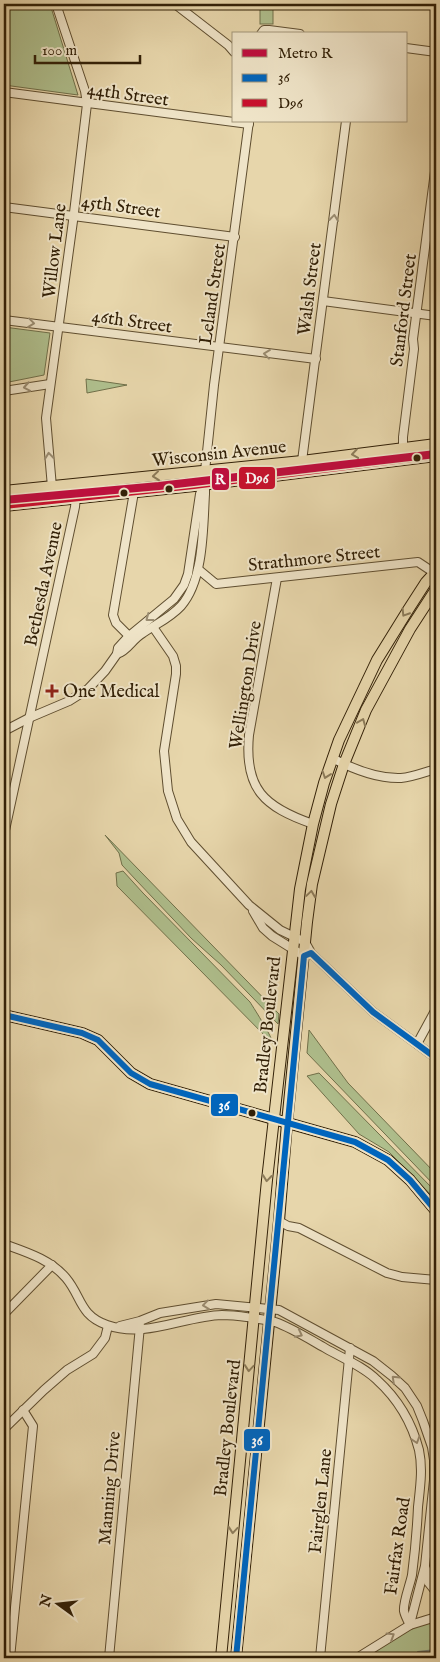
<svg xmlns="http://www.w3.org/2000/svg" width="440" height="1662" viewBox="0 0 440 1662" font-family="'IM FELL English',serif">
	<rect width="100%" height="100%" fill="#e7d6ab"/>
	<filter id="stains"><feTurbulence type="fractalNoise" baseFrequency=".004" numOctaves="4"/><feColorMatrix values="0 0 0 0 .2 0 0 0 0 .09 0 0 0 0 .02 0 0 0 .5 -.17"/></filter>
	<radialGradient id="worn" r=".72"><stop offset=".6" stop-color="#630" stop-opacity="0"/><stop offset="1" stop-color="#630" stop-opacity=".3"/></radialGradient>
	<g fill="#afbf8d" stroke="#70704a">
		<path d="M4 4H50L78 95 4 85Z"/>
		<rect x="260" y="4" width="13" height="20"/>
		<path d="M4 327 50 333 44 375 4 383Z"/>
		<path d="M86 379 127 385 87 393Z"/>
		<path d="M105 835 279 1014 278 1024 221 965 191 938 136 880 122 865 119 853Z"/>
		<path d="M123 871 143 893 250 1002C255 1010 273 1038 273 1044L117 886 116 873Z"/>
		<path d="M309 1030 348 1083 436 1174V1187L307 1053Z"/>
		<path d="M319 1073 436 1192V1200L389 1152 359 1134 307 1076Z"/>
		<path d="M436 1617V1658H373L372 1649 410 1625Z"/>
	</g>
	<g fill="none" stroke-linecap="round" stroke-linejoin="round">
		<path stroke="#727a6f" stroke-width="2" d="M418 1652 436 1650"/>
		<defs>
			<g id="minor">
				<path d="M175 4 228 45 234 52"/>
				<path d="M261 34 264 30H269L300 34"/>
				<path d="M406 48 436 52"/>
				<path d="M4 92 249 124"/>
				<path d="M4 207 235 237"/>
				<path d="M323 301 436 316"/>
				<path d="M4 320 316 359"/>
				<path d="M4 391 50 384"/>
				<path d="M403 460V437L414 349 413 339 436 164"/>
				<path d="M302 461 346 121"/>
				<path d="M43 502 52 487 46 418 73 221 87 104 85 91 56 4"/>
				<path d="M198 569 216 584 418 562 436 574"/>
				<path d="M277 578 249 735C244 789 264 807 313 824"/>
				<path d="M153 627 173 656 176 666V674L164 751 168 791 177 819 191 842 249 905 280 930 305 942 311 953 373 1012 436 1058"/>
				<path d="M132 639 116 623 113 615 134 492"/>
				<path d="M117 654C128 651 132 639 143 633 156 624 170 618 181 606 204 580 203 527 205 494V471L214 385 249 121"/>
				<path d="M4 731 29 718 69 701 88 689 105 671 117 654 118 648 129 636 174 599 184 585 188 574 200 494 203 487"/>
				<path d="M332 758C353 769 377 779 401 778 413 777 425 772 436 769"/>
				<path d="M4 835 75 507 77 485"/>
				<path d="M253 911 263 928 272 936 304 956 308 954"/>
				<path d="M417 1044 436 1009"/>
				<path d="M279 1221 288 1226 299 1228 387 1273 402 1277 436 1280"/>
				<path d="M4 1244C26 1252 50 1259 66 1278 82 1297 79 1315 107 1325 145 1339 184 1316 222 1315 235 1315 263 1319 275 1322 292 1328 309 1339 325 1348 342 1358 363 1366 377 1380 398 1399 412 1423 419 1450 423 1469 420 1488 418 1507 417 1529 415 1552 412 1575 410 1585 403 1602 404 1611 405 1616 408 1621 410 1625"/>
				<path d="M4 1314 52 1265"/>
				<path d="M120 1326 140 1321 160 1313 216 1304 279 1310 373 1361 392 1376 405 1388 417 1406 423 1421 432 1447 434 1460V1480L425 1566 410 1624"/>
				<path d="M4 1429 44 1390 67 1370 93 1354 105 1338 108 1326"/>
				<path d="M426 1569 428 1582 436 1592"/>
				<path d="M10 1658 33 1426 23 1410"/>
				<path d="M109 1658 140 1326"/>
				<path d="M320 1658 350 1348"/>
				<path d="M357 1658 410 1625 436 1617"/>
			</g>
			<g id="major">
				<path d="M4 491 302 461 436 444"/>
				<path d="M4 506 194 486 436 456"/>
				<path d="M4 1015 82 1033 98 1040 131 1073 150 1084 355 1142 388 1160 410 1180 436 1211"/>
				<path d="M221 1658 267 1180 300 889 313 824 324 783 339 740 377 660 408 610 426 582 436 571"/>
				<path d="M236 1658 279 1221 287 1123 307 922 312 884 331 804 344 764 366 710 410 629 436 589"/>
			</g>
		</defs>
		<use href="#minor" stroke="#5f4e30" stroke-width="10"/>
		<use href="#major" stroke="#322007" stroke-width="12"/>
		<use href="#minor" stroke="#efe4c8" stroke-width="8"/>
		<use href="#major" stroke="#e7d6ab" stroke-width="10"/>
		<defs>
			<g id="bus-1">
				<path d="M4 1015 82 1033 98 1040 131 1073 150 1084 355 1142 388 1160 410 1180 436 1211"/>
				<path d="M236 1658 304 956 311 953 373 1012 436 1058"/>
			</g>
			<path id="bus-2" d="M4 506 194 486 436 456"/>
		</defs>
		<use href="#bus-1" stroke="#efe4c8" stroke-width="10"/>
		<use href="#bus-2" stroke="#efe4c8" stroke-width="10"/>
		<use href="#bus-1" stroke="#0065bd" stroke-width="6"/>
		<use href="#bus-2" stroke="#c8102e" stroke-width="6"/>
		<defs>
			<path id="metro-1" d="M4 500 159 486 436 454"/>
		</defs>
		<use href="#metro-1" stroke="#efe4c8" stroke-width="11"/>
		<use href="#metro-1" stroke="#bf0d3e" stroke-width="8"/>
	</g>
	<defs><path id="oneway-chevron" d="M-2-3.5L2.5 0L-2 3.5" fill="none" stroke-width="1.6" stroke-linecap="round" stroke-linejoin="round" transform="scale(1.25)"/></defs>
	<g stroke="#9a8c71">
		<use href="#oneway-chevron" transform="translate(334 218) rotate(-83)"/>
		<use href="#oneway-chevron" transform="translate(31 323) rotate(7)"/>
		<use href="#oneway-chevron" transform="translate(267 354) rotate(-173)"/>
		<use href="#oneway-chevron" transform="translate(27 387) rotate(170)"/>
		<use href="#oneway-chevron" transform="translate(49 456) rotate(-96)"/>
		<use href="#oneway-chevron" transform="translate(149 618) rotate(143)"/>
		<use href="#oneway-chevron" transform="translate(206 1305) rotate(173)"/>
		<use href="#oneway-chevron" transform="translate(299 1334) rotate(27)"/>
		<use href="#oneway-chevron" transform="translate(395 1379) rotate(-137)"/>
		<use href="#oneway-chevron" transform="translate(416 1440) rotate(72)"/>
		<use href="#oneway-chevron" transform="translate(391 1636) rotate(-32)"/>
	</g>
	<g stroke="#8c7b59">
		<use href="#oneway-chevron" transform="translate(355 454) rotate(172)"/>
		<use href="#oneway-chevron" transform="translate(156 476) rotate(174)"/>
		<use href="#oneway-chevron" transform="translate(405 613) rotate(122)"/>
		<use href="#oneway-chevron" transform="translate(362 722) rotate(-68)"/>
		<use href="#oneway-chevron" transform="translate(326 775) rotate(109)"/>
		<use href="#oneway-chevron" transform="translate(311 894) rotate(-82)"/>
		<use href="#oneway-chevron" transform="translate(267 1178) rotate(96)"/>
		<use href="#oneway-chevron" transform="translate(249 1368) rotate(95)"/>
		<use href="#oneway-chevron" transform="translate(233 1530) rotate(95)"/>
	</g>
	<g fill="#322007" stroke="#efe4c8" stroke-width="2">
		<circle cx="417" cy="458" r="4.5"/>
		<circle cx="169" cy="489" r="4.5"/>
		<circle cx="124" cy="493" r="4.5"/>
		<circle cx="252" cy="1113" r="4.5"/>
	</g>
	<path fill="#8f2418" stroke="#efe4c8" stroke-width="2" d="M49.5 683.5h5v5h5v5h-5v5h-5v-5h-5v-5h5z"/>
	<g text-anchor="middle" stroke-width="4" stroke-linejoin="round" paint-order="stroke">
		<g font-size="18" fill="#322007" stroke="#efe4c8">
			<text transform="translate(128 94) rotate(8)" y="6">44th Street</text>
			<text transform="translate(121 206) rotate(8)" y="6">45th Street</text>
			<text transform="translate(54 251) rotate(-83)" y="6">Willow Lane</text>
			<text transform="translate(309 289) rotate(-83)" y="6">Walsh Street</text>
			<text transform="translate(212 294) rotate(-82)" y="6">Leland Street</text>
			<text transform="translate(403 310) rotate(-83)" y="6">Stanford Street</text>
			<text transform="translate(132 321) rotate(8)" y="6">46th Street</text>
			<text transform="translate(219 453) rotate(-6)" y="6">Wisconsin Avenue</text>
			<text transform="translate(314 558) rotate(-6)" y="6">Strathmore Street</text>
			<text transform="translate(43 584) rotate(-78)" y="6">Bethesda Avenue</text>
			<text transform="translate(245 685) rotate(-81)" y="6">Wellington Drive</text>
			<text transform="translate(267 1025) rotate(-84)" y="6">Bradley Boulevard</text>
			<text transform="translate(227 1428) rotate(-84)" y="6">Bradley Boulevard</text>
			<text transform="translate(109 1488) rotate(-85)" y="6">Manning Drive</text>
			<text transform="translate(320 1501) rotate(-84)" y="6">Fairglen Lane</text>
			<text transform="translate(397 1546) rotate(-82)" y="6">Fairfax Road</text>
		</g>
		<g font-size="18" fill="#322007" stroke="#efe4c8" text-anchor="start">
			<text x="63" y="697">One Medical</text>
		</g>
	</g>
	<g stroke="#efe4c8" stroke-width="2">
		<rect x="238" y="466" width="38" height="24" rx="5" fill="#c8102e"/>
		<rect x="211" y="467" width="19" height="24" rx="5" fill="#bf0d3e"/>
		<rect x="210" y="1093" width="29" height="24" rx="5" fill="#0065bd"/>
		<rect x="243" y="1428" width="28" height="24" rx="5" fill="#0065bd"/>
	</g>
	<g font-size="14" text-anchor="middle" font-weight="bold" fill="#fff">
		<text x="257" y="483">D96</text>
		<text x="220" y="484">R</text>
		<text x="224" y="1110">36</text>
		<text x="257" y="1445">36</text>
	</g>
	<rect width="440" height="1662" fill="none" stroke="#e7d6ab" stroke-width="20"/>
	<rect x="5" y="5" width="430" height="1652" fill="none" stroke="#322007" stroke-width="2.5"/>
	<rect x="10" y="10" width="420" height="1642" fill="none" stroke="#322007"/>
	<rect x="232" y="32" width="175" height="90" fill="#efe4c8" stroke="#a3967b"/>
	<rect x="242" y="49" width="25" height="8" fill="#bf0d3e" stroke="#a3967b"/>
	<text x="278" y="58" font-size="15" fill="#322007">Metro R</text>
	<rect x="242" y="74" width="25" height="8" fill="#0065bd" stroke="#a3967b"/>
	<text x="278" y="82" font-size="15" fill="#322007">36</text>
	<rect x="242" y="99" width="25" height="8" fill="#c8102e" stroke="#a3967b"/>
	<text x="278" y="108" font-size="15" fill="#322007">D96</text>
	<g transform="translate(58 1604) rotate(285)" stroke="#efe4c8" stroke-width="4" paint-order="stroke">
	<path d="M0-4L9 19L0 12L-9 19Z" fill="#322007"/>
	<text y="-8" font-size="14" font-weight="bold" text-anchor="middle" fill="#322007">N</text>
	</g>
	<path d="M35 55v8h105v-8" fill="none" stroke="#322007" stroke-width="2.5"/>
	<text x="42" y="55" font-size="15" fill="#322007" stroke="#efe4c8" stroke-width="4" paint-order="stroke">100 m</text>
	<rect width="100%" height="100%" filter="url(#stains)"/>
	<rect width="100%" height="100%" fill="url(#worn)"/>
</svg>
